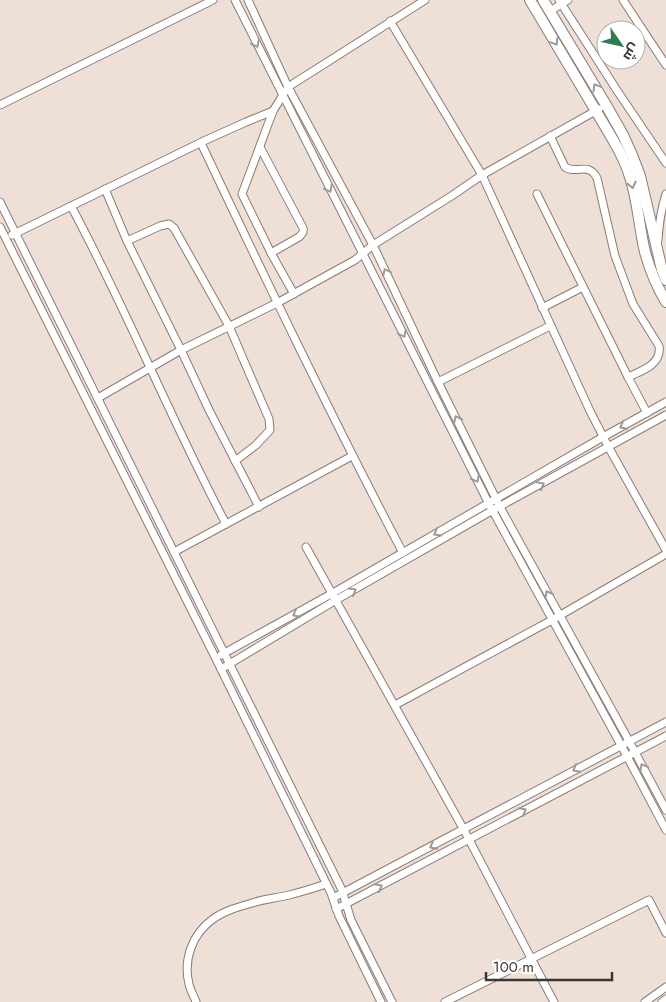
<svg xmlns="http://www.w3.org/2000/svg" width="666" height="1002" viewBox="0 0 666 1002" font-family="Jost,Cairo,sans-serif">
	<rect width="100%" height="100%" fill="#eee0d7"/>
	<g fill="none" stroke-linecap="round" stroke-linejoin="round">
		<defs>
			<g id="street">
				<path d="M235 0 489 504 621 745 666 830"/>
				<path d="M248 0 288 87 373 245 438 382 500 507 629 741 666 810"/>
				<path d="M559 0 618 92 666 163"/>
				<path d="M623 0 666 65"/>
				<path d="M550 11 568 0"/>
				<path d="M390 21 482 175 590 411 609 448 666 550"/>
				<path d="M0 105 213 0"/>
				<path d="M550 136 565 167C577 175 588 161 597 178L615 256 633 304 659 346C662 365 641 371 628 377"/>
				<path d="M201 143C266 280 332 418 403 553"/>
				<path d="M260 147 303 228C304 232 302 234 299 237L271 253"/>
				<path d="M105 189 127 241 181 350 209 410 259 507"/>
				<path d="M537 194 628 377 647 413"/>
				<path d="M0 202 342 890 351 920 392 1002"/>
				<path d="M71 206C127 310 171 420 226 524"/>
				<path d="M0 227 219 665 331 893 339 916 381 1002"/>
				<path d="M12 235 206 140 246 122 273 111"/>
				<path d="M658 240C659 224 661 209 666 194"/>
				<path d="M127 241 160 226 169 224 174 228 229 326 269 419 270 430 256 445 235 461"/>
				<path d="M294 294 271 253 242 194 273 111 288 87 425 0"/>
				<path d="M542 308 583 287"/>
				<path d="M438 382 550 326"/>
				<path d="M98 398 181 350 277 303 355 260 373 245 453 195 482 175 599 109"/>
				<path d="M306 547 464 830 554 1002"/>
				<path d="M174 552 352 456"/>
				<path d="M221 655 333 593 603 437 666 402"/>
				<path d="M221 669 336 600 493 510 666 415"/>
				<path d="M395 705 552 620 666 554"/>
				<path d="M333 898 666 722"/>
				<path d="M336 909 666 736"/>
				<path d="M196 1002C194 996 190 990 189 984 183 960 192 934 213 919 224 911 238 907 252 903 264 899 277 898 289 895 302 892 314 888 326 884"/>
				<path d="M445 1002 649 900 666 933"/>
				<path d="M645 1002 666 987"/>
				<path d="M662 1002 666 999"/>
			</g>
			<g id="secondary">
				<path d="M530 0 612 138C619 150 626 163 630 177 638 201 639 227 645 252 650 270 657 287 666 302"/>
				<path d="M543 0 606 105 623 135 632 155 640 176 662 270 666 280"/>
			</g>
		</defs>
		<use href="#street" stroke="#897c74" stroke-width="9"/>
		<use href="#secondary" stroke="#897c74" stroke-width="12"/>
		<use href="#street" stroke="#fff" stroke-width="7"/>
		<use href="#secondary" stroke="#fff" stroke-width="10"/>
	</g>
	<defs><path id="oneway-chevron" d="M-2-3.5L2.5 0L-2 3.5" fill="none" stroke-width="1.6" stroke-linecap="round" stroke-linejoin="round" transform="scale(1.25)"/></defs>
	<g stroke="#9d9a98">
		<use href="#oneway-chevron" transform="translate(555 42) rotate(59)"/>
		<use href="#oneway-chevron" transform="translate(256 44) rotate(63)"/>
		<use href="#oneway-chevron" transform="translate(596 87) rotate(-121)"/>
		<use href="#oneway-chevron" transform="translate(632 185) rotate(77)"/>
		<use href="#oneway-chevron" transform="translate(329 189) rotate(63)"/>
		<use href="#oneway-chevron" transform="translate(386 272) rotate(-116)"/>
		<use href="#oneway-chevron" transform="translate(403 334) rotate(63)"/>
		<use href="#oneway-chevron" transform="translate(457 419) rotate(-116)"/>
		<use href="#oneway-chevron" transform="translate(623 426) rotate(152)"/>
		<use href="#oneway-chevron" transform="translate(476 479) rotate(63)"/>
		<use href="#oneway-chevron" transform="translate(541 485) rotate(-29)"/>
		<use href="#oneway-chevron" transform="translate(437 533) rotate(150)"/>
		<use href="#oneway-chevron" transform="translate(353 591) rotate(-30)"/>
		<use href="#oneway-chevron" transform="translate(548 594) rotate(-119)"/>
		<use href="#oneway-chevron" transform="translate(296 614) rotate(151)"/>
		<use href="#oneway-chevron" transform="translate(643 767) rotate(-118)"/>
		<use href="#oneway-chevron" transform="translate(576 769) rotate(152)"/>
		<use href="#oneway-chevron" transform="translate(523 811) rotate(-28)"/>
		<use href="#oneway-chevron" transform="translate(433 846) rotate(152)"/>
		<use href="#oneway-chevron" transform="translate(379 887) rotate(-28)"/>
	</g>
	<g transform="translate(621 45) rotate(124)"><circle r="24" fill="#ffffff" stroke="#b1aead"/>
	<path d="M0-4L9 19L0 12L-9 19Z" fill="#2d7f51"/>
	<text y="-8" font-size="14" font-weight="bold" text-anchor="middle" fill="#3b3532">ش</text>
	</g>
	<path d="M486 972v8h126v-8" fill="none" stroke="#3b3532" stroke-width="2.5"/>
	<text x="493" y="972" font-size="15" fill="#3b3532" stroke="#ffffff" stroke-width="4" paint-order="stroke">100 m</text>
</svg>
